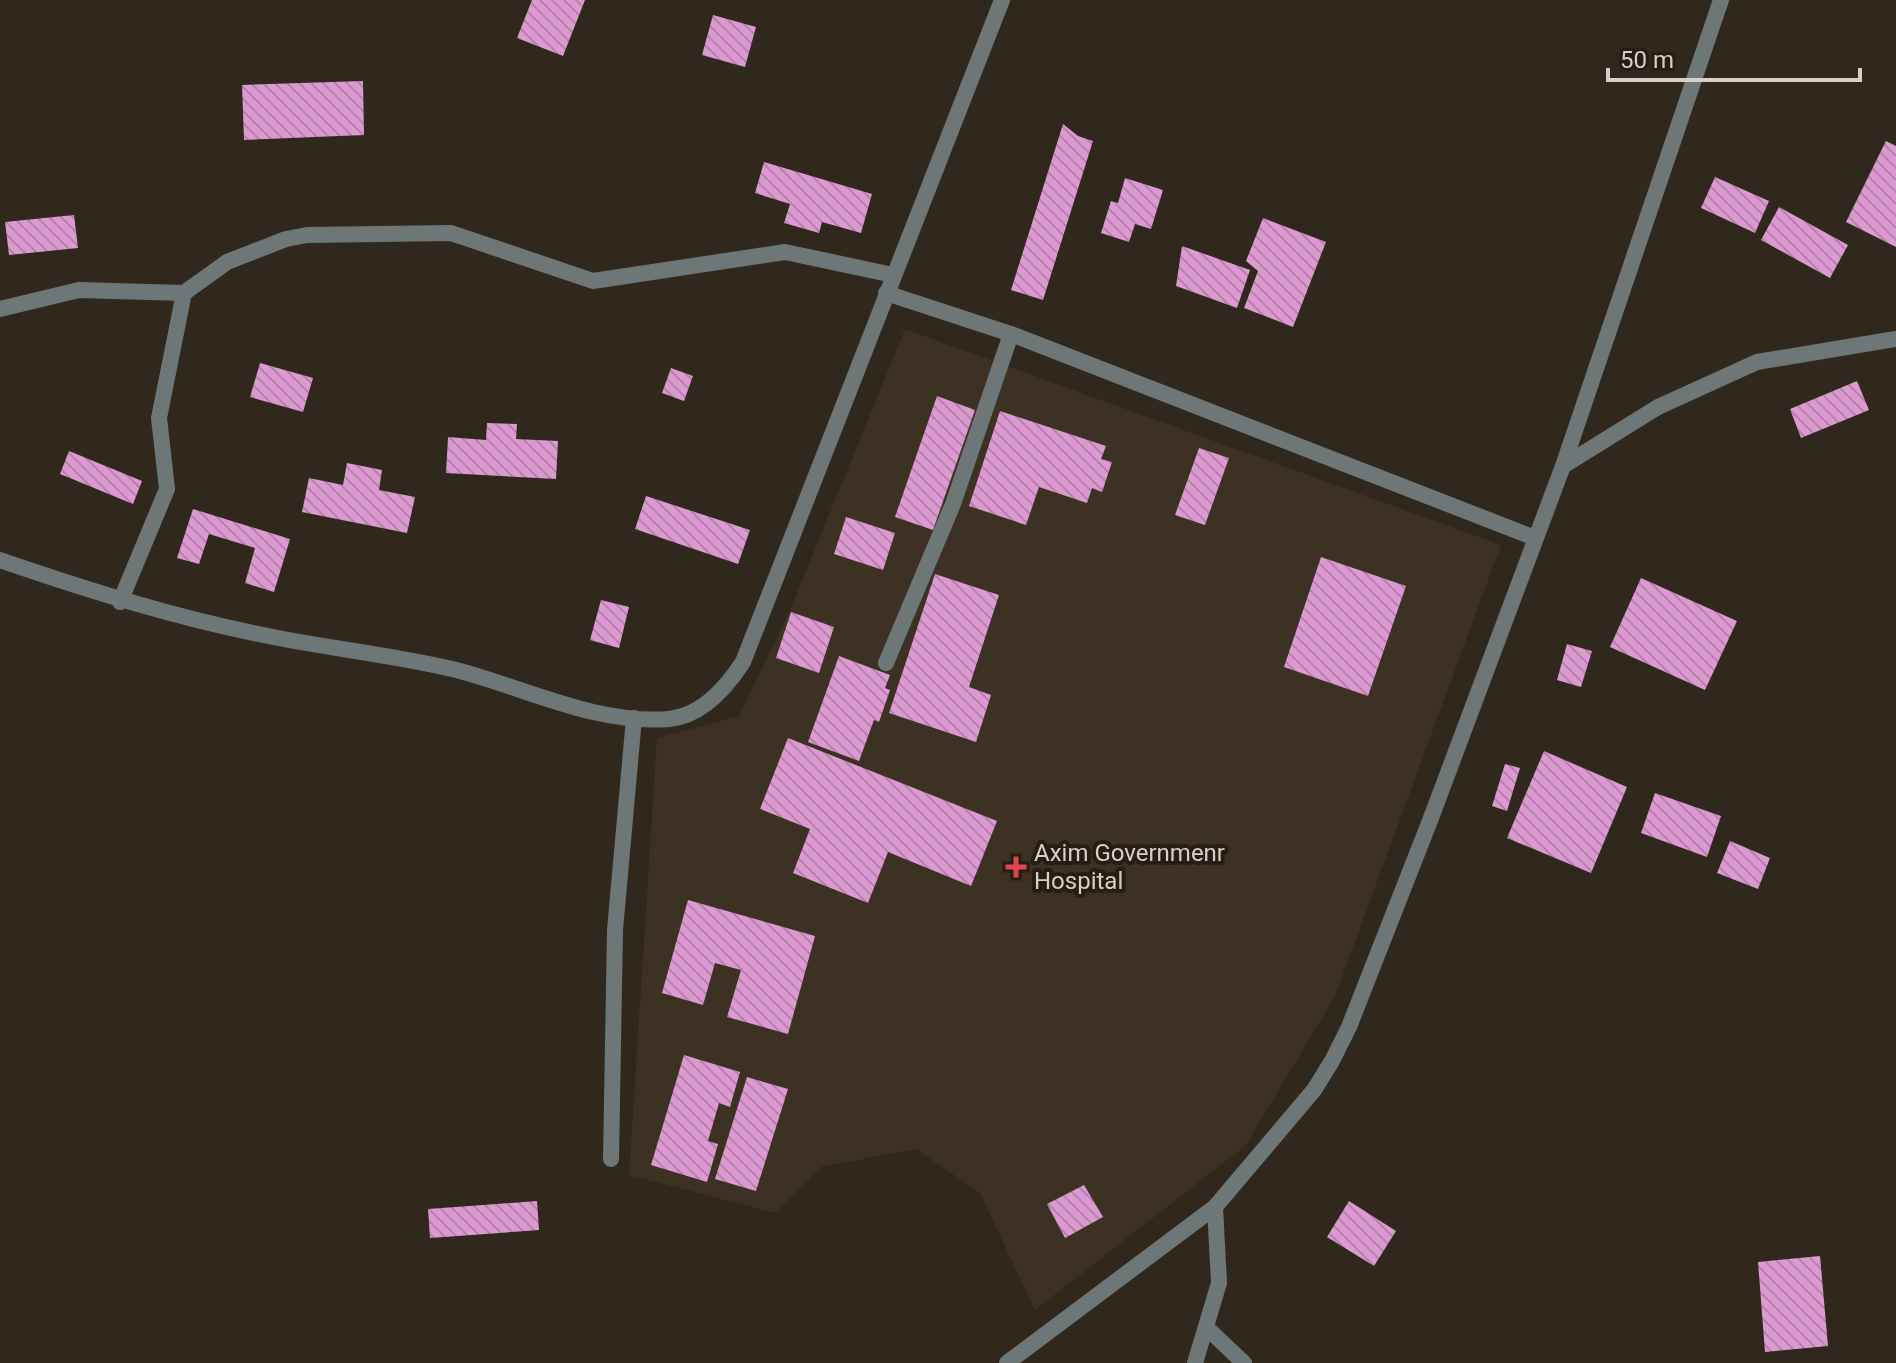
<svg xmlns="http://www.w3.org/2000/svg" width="1896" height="1363" viewBox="0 0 1896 1363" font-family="Roboto,sans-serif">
	<defs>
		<pattern id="building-back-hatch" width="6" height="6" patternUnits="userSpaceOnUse" patternTransform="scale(2)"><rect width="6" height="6" fill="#dd99d1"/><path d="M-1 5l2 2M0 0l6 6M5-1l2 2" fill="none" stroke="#b682ac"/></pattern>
	</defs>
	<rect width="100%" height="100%" fill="#30281c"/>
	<path fill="#3d3123" d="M905 329 1501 545 1335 996 1245 1146 1035 1310 980 1193 916 1149 821 1167 776 1213 629 1175 657 738 739 716 790 610Z"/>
	<g fill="url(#building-back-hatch)">
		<path d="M532 0H585L563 56 517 38Z"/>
		<path d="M713 15 756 27 745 67 702 55Z"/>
		<path d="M363 81 364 135 244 140 242 85Z"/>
		<path d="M1063 124 1078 136 1093 141 1043 300 1011 290Z"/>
		<path d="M1886 141 1896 146V247L1846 222Z"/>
		<path d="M764 162 872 194 861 233 822 222 819 233 784 223 790 204 755 193Z"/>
		<path d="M1715 177 1769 201 1755 233 1701 208Z"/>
		<path d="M1125 178 1163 190 1151 229 1135 224 1129 242 1101 233 1111 201 1118 203Z"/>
		<path d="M1779 207 1848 245 1830 278 1761 240Z"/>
		<path d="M74 215 78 248 9 255 5 222Z"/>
		<path d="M1263 218 1326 242 1293 327 1244 308 1258 271 1246 261Z"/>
		<path d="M1182 246 1250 270 1237 308 1176 286Z"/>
		<path d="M260 363 313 378 303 412 250 397Z"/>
		<path d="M671 368 693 376 684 401 662 393Z"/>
		<path d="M1857 381 1869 410 1801 438 1790 409Z"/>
		<path d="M937 396 975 410 933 530 895 517Z"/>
		<path d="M1000 411 1106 446 1101 459 1112 462 1102 492 1092 488 1087 503 1039 487 1026 525 969 506Z"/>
		<path d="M487 423 517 424 516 439 558 441 556 479 446 473 448 437 486 440Z"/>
		<path d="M1199 448 1229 458 1205 525 1175 515Z"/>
		<path d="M69 451 142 481 133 504 60 474Z"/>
		<path d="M347 463 382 470 379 490 415 497 407 533 302 512 309 478 343 485Z"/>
		<path d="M646 496 750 530 738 564 635 529Z"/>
		<path d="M193 509 290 539 274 592 245 583 255 548 209 534 199 564 177 558Z"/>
		<path d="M846 517 895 533 883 570 834 554Z"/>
		<path d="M1321 557 1406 586 1368 696 1284 667Z"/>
		<path d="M935 574 999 595 969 687 991 695 976 742 889 713Z"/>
		<path d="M1641 578 1737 621 1705 690 1610 647Z"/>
		<path d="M601 600 629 607 619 648 590 640Z"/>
		<path d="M791 612 834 627 819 673 776 658Z"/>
		<path d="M1567 644 1592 651 1581 687 1557 680Z"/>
		<path d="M839 656 890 675 885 688 890 690 879 722 874 720 859 761 808 742Z"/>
		<path d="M788 738 997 821 971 886 888 852 868 903 793 873 810 829 760 809Z"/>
		<path d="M1544 751 1627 787 1591 873 1507 838Z"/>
		<path d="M1505 764 1520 768 1507 811 1492 806Z"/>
		<path d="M1655 793 1721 816 1707 857 1641 833Z"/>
		<path d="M1730 841 1770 858 1758 889 1717 873Z"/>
		<path d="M688 900 815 936 788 1034 727 1017 741 970 715 963 703 1005 662 993Z"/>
		<path d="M684 1055 740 1072 730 1107 719 1103 708 1141 718 1144 707 1182 651 1165Z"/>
		<path d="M747 1077 788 1089 756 1191 715 1179Z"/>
		<path d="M1084 1185 1103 1217 1065 1238 1047 1204Z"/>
		<path d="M537 1201 539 1230 430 1238 428 1209Z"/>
		<path d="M1349 1201 1396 1231 1374 1266 1327 1237Z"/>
		<path d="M1820 1256 1828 1346 1765 1352 1758 1262Z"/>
	</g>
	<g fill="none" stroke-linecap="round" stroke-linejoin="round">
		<g stroke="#6e7777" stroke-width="16">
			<path d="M886 293 1011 334 1535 538"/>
			<path d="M0 309 79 290 184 293 227 262 286 239 307 235 451 233 593 281 785 252 893 275"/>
			<path d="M1563 466 1658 407 1757 362 1896 339"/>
			<path d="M0 560C90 591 180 619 273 637 333 649 393 655 452 669 522 686 594 725 669 719 702 716 726 688 743 662L1002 0"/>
			<path d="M120 602 167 489 159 418 184 293"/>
			<path d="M886 663 953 504 1011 334"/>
			<path d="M611 1159 615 930 634 718"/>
			<path d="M1206 1327 1244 1363"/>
			<path d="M1007 1363 1215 1207 1314 1090 1332 1061 1349 1027 1431 818 1563 466 1721 0"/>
			<path d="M1195 1363 1219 1283 1215 1207"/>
		</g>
	</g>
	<path fill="#e0444e" stroke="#261e13" stroke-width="3" d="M1012 855h8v8h8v8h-8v8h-8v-8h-8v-8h8z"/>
	<g text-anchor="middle" stroke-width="8" stroke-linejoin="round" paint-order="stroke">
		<g font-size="24" fill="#d6d0c9" stroke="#261e13" text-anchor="start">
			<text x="1034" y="861">Axim Governmenr<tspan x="1034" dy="28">Hospital</tspan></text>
		</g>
	</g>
	<path d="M1608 68v12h252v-12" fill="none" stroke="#d6d0c9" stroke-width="4"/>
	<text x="1620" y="68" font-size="24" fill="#d6d0c9" stroke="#261e13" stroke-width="6" paint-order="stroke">50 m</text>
</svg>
